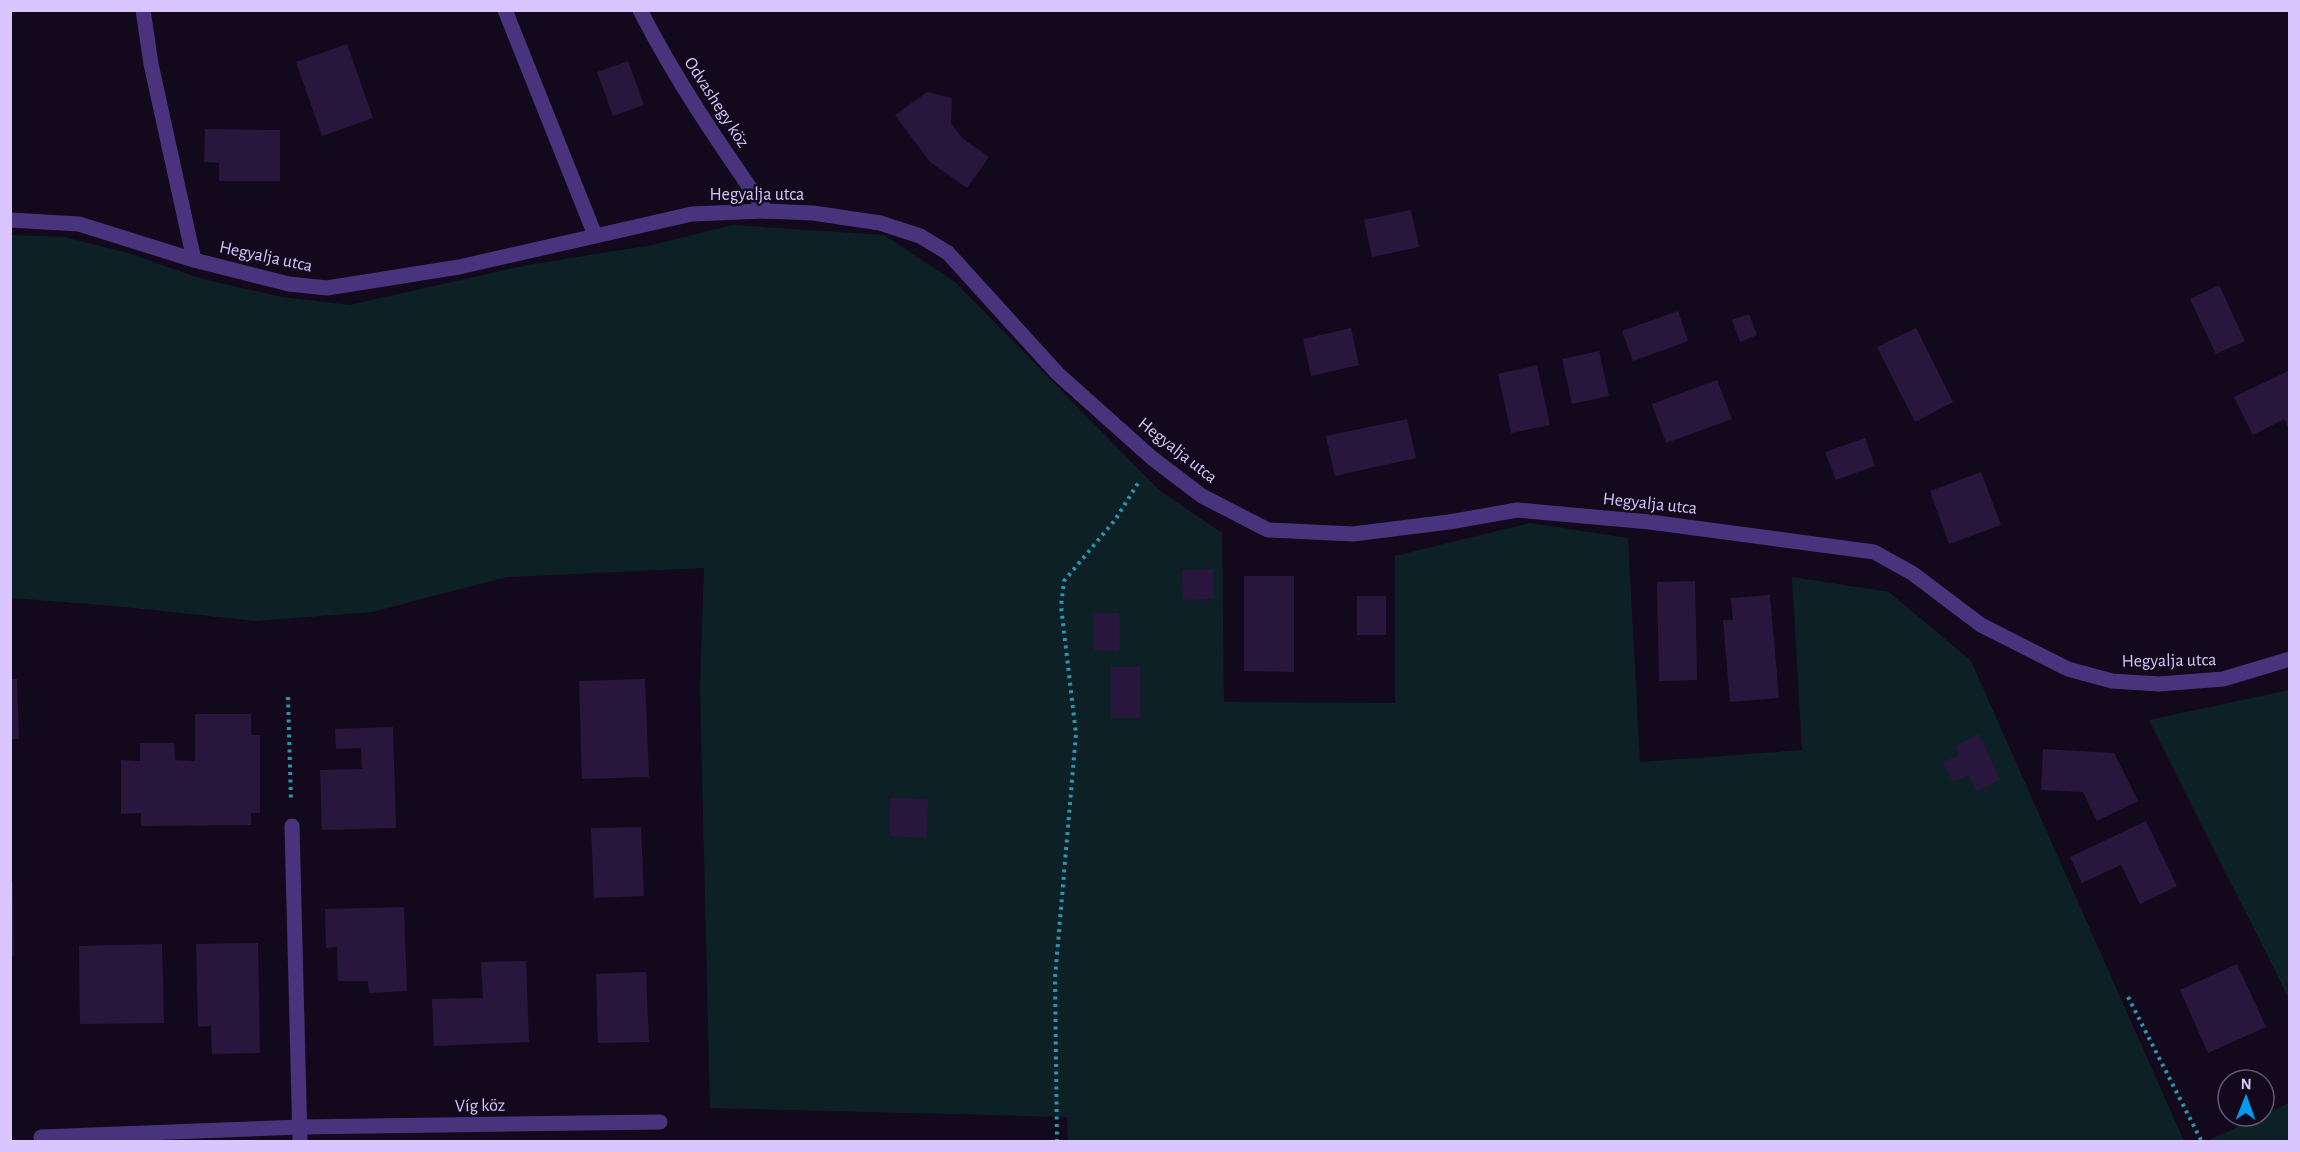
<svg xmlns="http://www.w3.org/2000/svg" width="2300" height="1152" viewBox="0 0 2300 1152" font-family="'Alegreya Sans',sans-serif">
	<rect width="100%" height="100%" fill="#120a1c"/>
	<g fill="#0d2026">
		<path d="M732 225 884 235 955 282 1159 490 1222 533 1224 702 1395 703V556L1530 523 1628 538 1640 762 1802 750 1792 577 1889 592 1971 661 2184 1141 1068 1142 1067 1117 710 1108 700 687 704 568 507 577 372 612 256 621 115 606 11 598V235L64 237 128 253 202 279 282 297 350 305 527 265 653 245Z"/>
		<path d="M2289 690H2290L2289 999 2149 720Z"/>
		<path d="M2289 1103V1141H2207Z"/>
	</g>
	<g fill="#28163d">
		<path d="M347 44 373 118 322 136 296 62Z"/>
		<path d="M628 61 644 105 613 116 597 72Z"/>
		<path d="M927 92 952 98 951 123 962 138 989 157 967 188 930 162 895 115Z"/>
		<path d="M205 129 280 130V181H219V163L204 162Z"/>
		<path d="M1411 210 1419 247 1372 257 1364 220Z"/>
		<path d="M2219 285 2245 341 2216 354 2190 299Z"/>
		<path d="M1678 311 1688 341 1633 361 1622 331Z"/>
		<path d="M1749 314 1757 335 1740 342 1732 320Z"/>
		<path d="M1351 328 1359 365 1311 376 1303 339Z"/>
		<path d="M1916 328 1953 402 1915 422 1877 347Z"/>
		<path d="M1599 351 1609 396 1572 404 1562 359Z"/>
		<path d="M1537 365 1550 425 1511 433 1498 374Z"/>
		<path d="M2290 370V430L2284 419 2253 435 2234 397Z"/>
		<path d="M1717 380 1732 419 1666 443 1652 404Z"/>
		<path d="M1407 419 1416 458 1335 476 1326 436Z"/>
		<path d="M1865 438 1875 466 1836 480 1825 452Z"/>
		<path d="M1981 472 2001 525 1949 544 1930 491Z"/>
		<path d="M1213 569 1214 599 1183 600 1182 570Z"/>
		<path d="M1244 576H1294V672L1244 671Z"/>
		<path d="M1695 581 1697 680 1659 681 1657 582Z"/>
		<path d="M1770 595 1779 698 1730 702 1723 620H1733L1731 598Z"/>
		<rect x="1357" y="596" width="29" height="39"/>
		<path d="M1093 613H1119V651L1094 650Z"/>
		<path d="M1111 667H1140L1141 718H1111Z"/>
		<path d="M10 679H17L19 739H10Z"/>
		<path d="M645 679 649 777 582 779 579 681Z"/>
		<path d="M195 714H251V735H260V813H251V825L141 826V813L121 814V760L140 761V743H174L175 760 195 761Z"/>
		<path d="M393 727 396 828 322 830 320 770 362 769 361 748 336 749 335 729Z"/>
		<path d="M1979 734 2000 780 1976 791 1969 775 1953 782 1943 762 1959 755 1955 746Z"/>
		<path d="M2043 749 2114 753 2138 801 2097 821 2083 792 2041 790Z"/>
		<path d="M890 798 928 799 927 838 889 836Z"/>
		<path d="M2146 821 2177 886 2140 904 2121 865 2082 883 2070 857Z"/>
		<path d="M641 827 644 896 594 898 591 828Z"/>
		<path d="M10 883H13L14 956 10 957Z"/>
		<path d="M404 907 407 991 369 993 368 981H338L337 947 326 948 325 909Z"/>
		<path d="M258 943 260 1053 212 1054 211 1026 198 1027 196 944Z"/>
		<path d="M162 944 164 1023 80 1024 79 946Z"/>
		<path d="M526 961 529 1042 434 1046 432 999 483 998 481 962Z"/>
		<path d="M2237 964 2266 1027 2208 1053 2180 990Z"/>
		<path d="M646 972 649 1042 598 1043 596 974Z"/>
	</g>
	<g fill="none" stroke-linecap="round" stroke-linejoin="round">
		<g stroke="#2896b0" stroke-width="4" stroke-dasharray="3 4.5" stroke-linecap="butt">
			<path d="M288 697 291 801"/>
			<path d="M2128 997 2202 1142"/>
			<path d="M1057 1142 1055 978 1076 734 1061 606 1064 581 1115 520 1140 480"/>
		</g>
		<path stroke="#49337d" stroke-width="15" d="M505 10 595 235"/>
		<g stroke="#49337d" stroke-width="15">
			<path d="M143 10 151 64 194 260"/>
			<path d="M640 10C676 81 721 146 766 211"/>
			<path d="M10 220 79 224 194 260 289 284 327 288 459 267 692 214 766 211 813 213 880 223 920 236 948 253 1058 374 1152 458 1202 496 1268 530 1353 534 1449 522 1517 510 1650 522 1874 552 1912 573 1981 625 2068 669 2112 681 2159 684 2223 679 2290 659"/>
			<path d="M292 826 300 1142"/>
			<path d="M41 1137 300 1127 660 1122"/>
		</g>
	</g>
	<g text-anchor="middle" stroke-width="5" stroke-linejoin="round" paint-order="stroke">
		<g font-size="18" fill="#dac5ff" stroke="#120a1c">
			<text transform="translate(717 102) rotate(57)" y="6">Odvashegy köz</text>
			<text x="757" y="200">Hegyalja utca</text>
			<text transform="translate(266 256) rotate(12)" y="6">Hegyalja utca</text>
			<text transform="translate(1178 450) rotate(38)" y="6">Hegyalja utca</text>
			<text transform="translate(1650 503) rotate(6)" y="6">Hegyalja utca</text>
			<text transform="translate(2169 660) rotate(-1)" y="6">Hegyalja utca</text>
			<text transform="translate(480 1105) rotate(-1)" y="6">Víg köz</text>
		</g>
	</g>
	<rect width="2300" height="1152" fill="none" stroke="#dac5ff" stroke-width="24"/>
	<g transform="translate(2246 1098) rotate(1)"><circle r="28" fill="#120a1c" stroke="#625577" stroke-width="1.5"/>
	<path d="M0-4.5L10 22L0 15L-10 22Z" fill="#009bf0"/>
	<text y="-9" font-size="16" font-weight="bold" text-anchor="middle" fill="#dac5ff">N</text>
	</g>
</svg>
